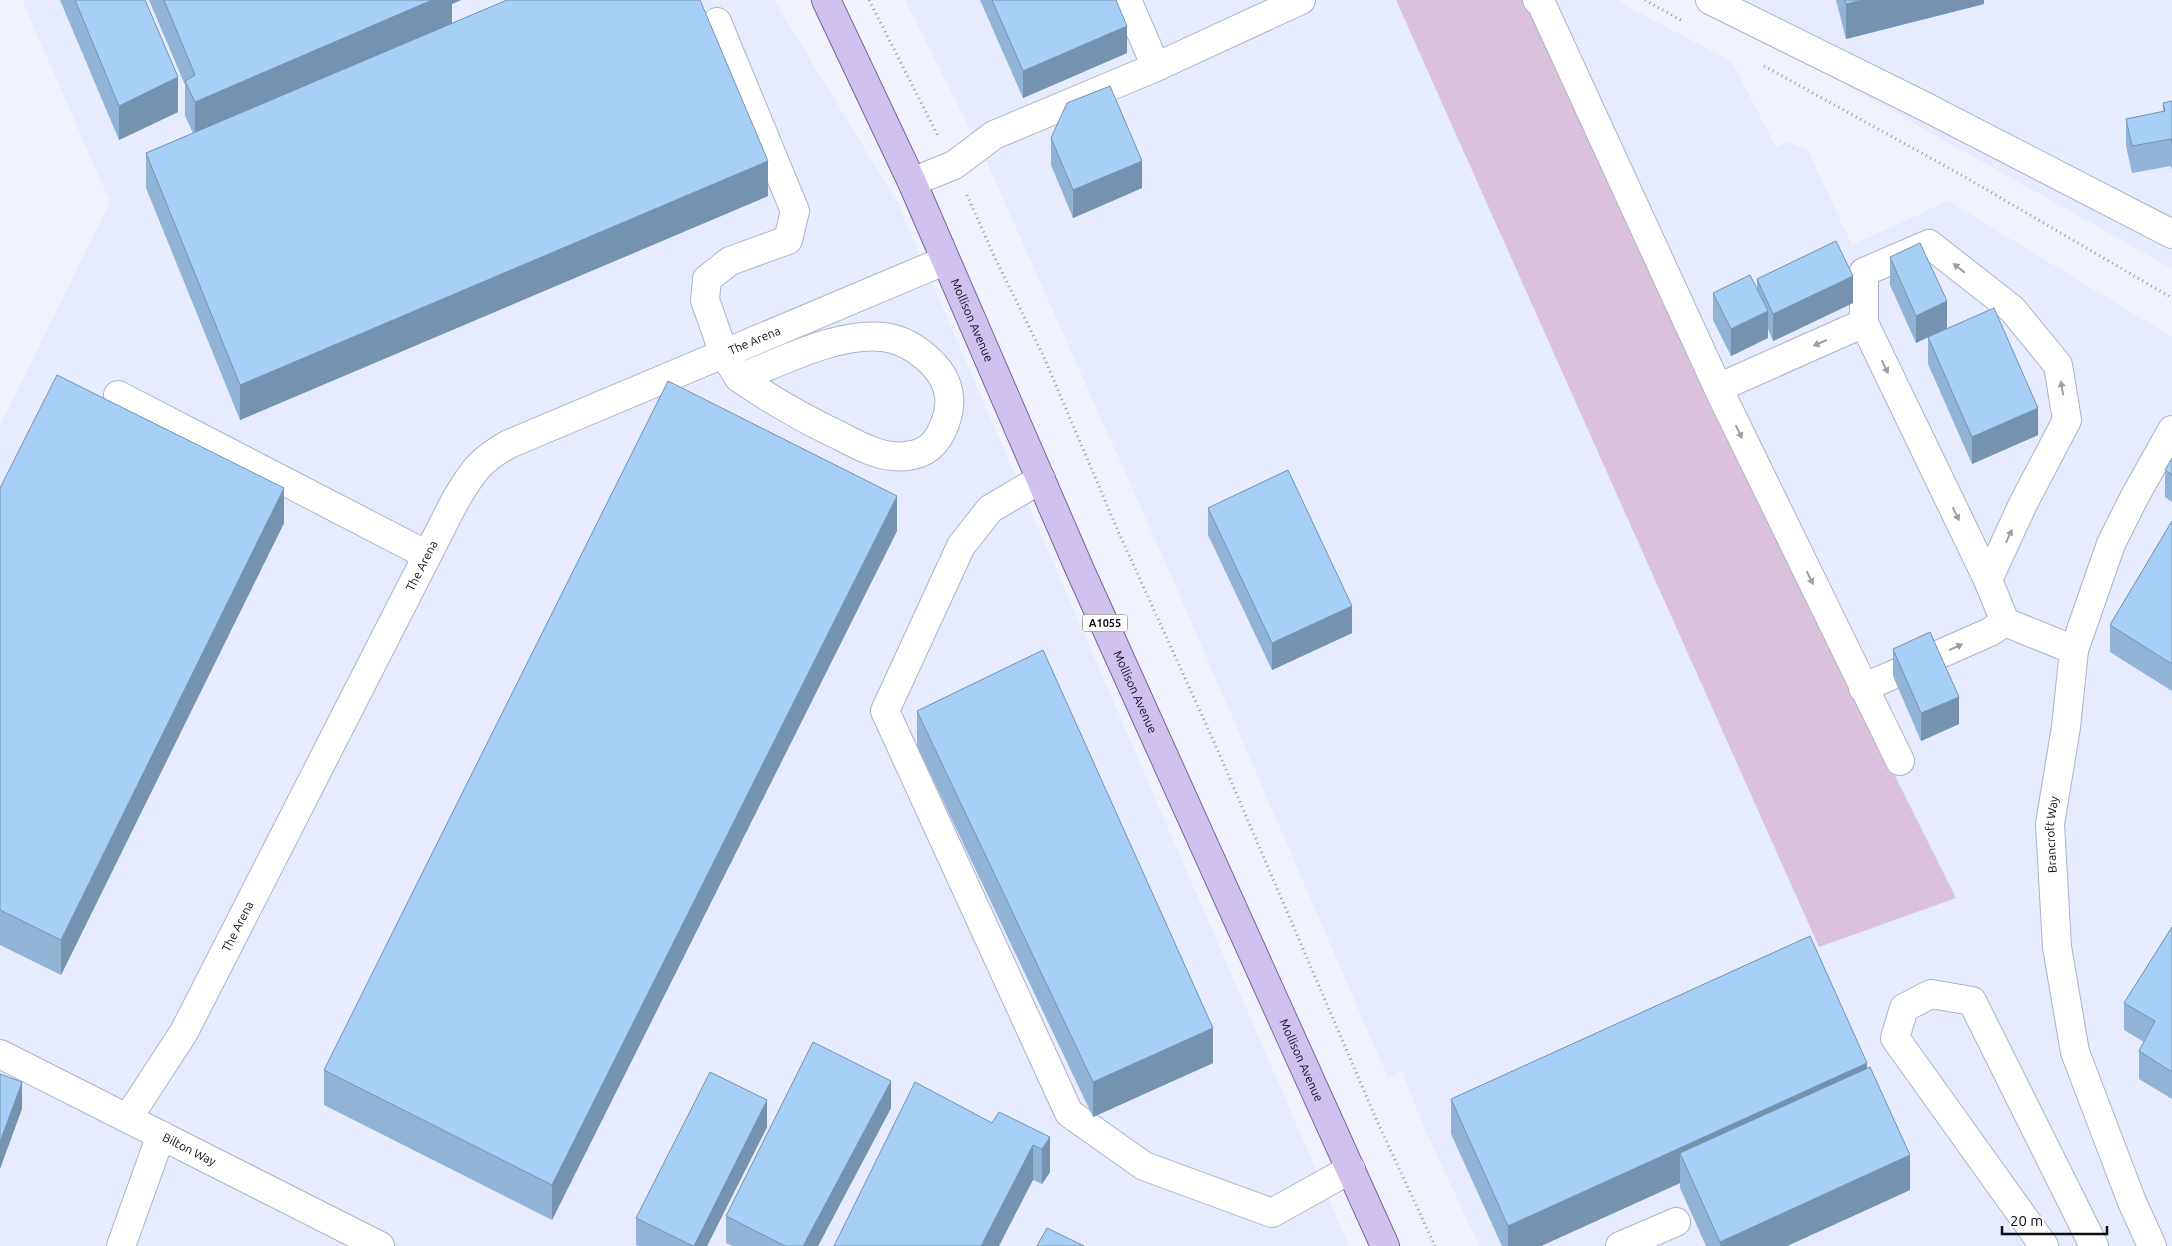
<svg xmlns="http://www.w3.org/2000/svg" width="2172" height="1246" viewBox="0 0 2172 1246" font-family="Ubuntu,sans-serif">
	<rect width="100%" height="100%" fill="#f0f3fd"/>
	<g fill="#e6ebfe">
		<path d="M22 0H774L897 202 1349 1246H0V426L110 202Z"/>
		<path d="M905 0H1616L1732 62 1776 147 1788 142 1808 151 1852 245 1948 201 2172 337V1246H1479L1423 1125 1402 1071 1388 1078 1173 580 990 169Z"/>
		<path d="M1695 0H2172V269L2095 225Z"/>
	</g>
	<path fill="#dbc2dc" d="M1396 0H1547L1537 7 1896 778 1956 898 1819 947Z"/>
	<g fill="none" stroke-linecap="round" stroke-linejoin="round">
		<defs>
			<g id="minor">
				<path d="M1127 0 1156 67"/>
				<path d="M1537 0 1541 3 1718 388 1900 761"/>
				<path d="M1710 0 1922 105 2172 234"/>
				<path d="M717 22 795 211 788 240 730 261 707 279 705 300 724 354 739 378C781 362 837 332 883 337 911 340 946 367 949 396 951 411 943 435 932 445 924 454 905 458 893 456 875 455 856 444 840 436 804 419 771 400 739 378"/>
				<path d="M912 182 954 165 994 135 1156 67 1301 0"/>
				<path d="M1718 388 1864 323"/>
				<path d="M118 395 427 555"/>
				<path d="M1041 479 990 509 961 546 885 711 1069 1113 1144 1166 1272 1213 1351 1169"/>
				<path d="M1988 580 2023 504 2067 420 2058 365 2012 309 1929 244 1864 272V323L1988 580 2005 622 2074 650"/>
				<path d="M1863 688 1990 632 2005 622"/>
				<path id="s1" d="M0 1054 380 1246"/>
				<path id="s2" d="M128 1118 184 1032 455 501C472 472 480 460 509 444L944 261"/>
				<path d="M121 1246 161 1135"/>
				<path d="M1620 1246 1676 1222"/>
				<path d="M2044 1246 1895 1038 1904 1008 1931 994 1972 1001 2094 1246"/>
				<path id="s3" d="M2152 1246 2132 1202 2075 1052 2057 947 2050 824 2066 727 2074 650 2111 544 2135 496 2172 430"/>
			</g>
			<g id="major">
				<path id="s4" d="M826 0 912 182 1080 570 1385 1246"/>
			</g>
		</defs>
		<use href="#minor" stroke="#acb2ca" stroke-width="30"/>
		<use href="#major" stroke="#78679c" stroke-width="30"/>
		<g stroke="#9698a1" stroke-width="3" stroke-dasharray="1 4" stroke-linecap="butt">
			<path d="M869 0 939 138"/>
			<path d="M1645 0 1684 22"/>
			<path d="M1764 66 1965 177 2172 298"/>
			<path d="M967 195 995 258 1043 355 1118 531 1215 744 1377 1121 1435 1246"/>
		</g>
		<use href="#minor" stroke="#fff" stroke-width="28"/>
		<use href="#major" stroke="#d1c1ef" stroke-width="28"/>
	</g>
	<g fill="#90b3d6">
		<path d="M60 0H145L178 112 119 140Z"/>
		<path d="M149 0H461L452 4V23L768 196 240 420 146 188V153L193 133 185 116V85Z"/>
		<path d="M980 0H1116L1127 53 1023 98Z"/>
		<path d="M1836 0H1984V4L1846 39Z"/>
		<path d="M2172 101V170L2171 166 2132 173 2126 146V119L2163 112V103Z"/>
		<path d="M1051 138 1142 188 1073 218 1051 165Z"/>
		<path d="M1890 257 1947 328 1916 343 1890 285Z"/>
		<path d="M1757 279 1853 303 1773 341 1768 329V338L1731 356 1713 320V293L1757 289Z"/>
		<path d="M1928 337 2038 435 1972 464 1928 364Z"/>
		<path d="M2172 458V502L2165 497V470Z"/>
		<path d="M0 488 284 523 61 975 0 945Z"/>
		<path d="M1208 508 1352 633 1272 670 1208 535Z"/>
		<path d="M2172 521V691L2110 652V625Z"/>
		<path d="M897 531 552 1220 324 1105V1070Z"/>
		<path d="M1893 649 1959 724 1921 741 1893 676Z"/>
		<path d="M917 711 1213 1063 1093 1117 917 746Z"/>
		<path d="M2172 927V1099L2139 1079V1051L2144 1042 2124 1030V1003Z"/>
		<path d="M1867 1068 1910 1190 1787 1246H1706L1680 1188V1183L1541 1246H1502L1451 1134V1099Z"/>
		<path d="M891 1108 818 1246H733L726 1243V1216Z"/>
		<path d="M992 1123 1050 1137V1172L1042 1184 1033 1180Z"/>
		<path d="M767 1127 707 1246H639L636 1245V1218Z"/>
	</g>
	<g fill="#7592ae">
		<path d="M432 0H461L452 4V26L195 137V102Z"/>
		<path d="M1863 0H1984V4L1846 39V4Z"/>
		<path d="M1127 26V53L1023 98V71Z"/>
		<path d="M178 77V112L119 140V106Z"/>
		<path d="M768 161V196L240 420V385Z"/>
		<path d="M1142 161V188L1073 218V190Z"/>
		<path d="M1853 276V303L1773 341V314Z"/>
		<path d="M1947 301V328L1916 343V316Z"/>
		<path d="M1768 311V338L1731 356V329Z"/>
		<path d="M2038 408V435L1972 464V437Z"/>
		<path d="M284 488V523L61 975V940Z"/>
		<path d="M897 496V531L552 1220V1185Z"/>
		<path d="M1352 606V633L1272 670V643Z"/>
		<path d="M1959 697V724L1921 741V713Z"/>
		<path d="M1213 1028V1063L1093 1117V1082Z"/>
		<path d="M1867 1063V1098L1680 1153V1183L1541 1246H1508V1226Z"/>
		<path d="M891 1081V1108L818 1246H803Z"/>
		<path d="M22 1082V1109L0 1169V1142Z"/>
		<path d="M767 1100V1127L707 1246H694Z"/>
		<path d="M1050 1137V1172L1042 1184V1149Z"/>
		<path d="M1033 1145V1180L999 1246H981Z"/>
		<path d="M1910 1155V1190L1787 1246H1720V1242Z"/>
	</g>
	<g fill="#a7d0f9" stroke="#7592ae">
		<path d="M75 0H145L178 77 119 106Z"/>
		<path d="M164 0H432L195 102 185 81 195 75Z"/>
		<path d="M507 0H700L768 161 240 385 146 153Z"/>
		<path d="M992 0H1116L1127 26 1023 71Z"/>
		<path d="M1845 0H1863L1846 4Z"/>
		<path d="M1110 86 1142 161 1073 190 1051 138 1067 103Z"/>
		<path d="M2172 101V143L2171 139 2132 146 2126 119 2165 111 2163 103Z"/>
		<path d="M1836 241 1853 276 1773 314 1757 279Z"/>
		<path d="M1920 243 1947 301 1916 316 1890 257Z"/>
		<path d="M1750 275 1768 311 1731 329 1713 293Z"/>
		<path d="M1994 308 2038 408 1972 437 1928 337Z"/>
		<path d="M57 375 284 488 61 940 0 910V488Z"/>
		<path d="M668 381 897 496 552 1185 324 1070Z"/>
		<path d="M2172 458V475L2165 470Z"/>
		<path d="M1288 470 1352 606 1272 643 1208 508Z"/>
		<path d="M2172 521V664L2110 625Z"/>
		<path d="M1930 632 1959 697 1921 713 1893 649Z"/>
		<path d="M1043 650 1213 1028 1093 1082 917 711Z"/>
		<path d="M2172 927V1072L2139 1051 2155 1021 2124 1003Z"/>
		<path d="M1810 936 1867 1063 1508 1226 1451 1099Z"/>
		<path d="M813 1042 891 1081 803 1246H785L726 1216Z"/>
		<path d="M1870 1067 1910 1155 1720 1242 1680 1153Z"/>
		<path d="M710 1072 767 1100 694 1246H693L636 1218Z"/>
		<path d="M0 1074 22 1082 0 1142Z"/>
		<path d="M915 1082 992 1123 999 1112 1050 1137 1042 1149 1033 1145 981 1246H834Z"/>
		<path d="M1047 1228 1084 1246H1037Z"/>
	</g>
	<defs><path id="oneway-solid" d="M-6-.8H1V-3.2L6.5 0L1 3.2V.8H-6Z" transform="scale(1.25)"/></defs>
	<g fill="#9d9ea1">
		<use href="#oneway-solid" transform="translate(1959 268) rotate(-142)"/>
		<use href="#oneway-solid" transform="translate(1820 343) rotate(156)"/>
		<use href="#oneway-solid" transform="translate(1885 367) rotate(64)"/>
		<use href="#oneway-solid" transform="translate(2062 388) rotate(-100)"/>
		<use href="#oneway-solid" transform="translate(1739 432) rotate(64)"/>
		<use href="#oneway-solid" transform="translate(1956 514) rotate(64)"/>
		<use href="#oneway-solid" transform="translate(2009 536) rotate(-65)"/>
		<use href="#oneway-solid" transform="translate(1810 578) rotate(64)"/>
		<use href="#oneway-solid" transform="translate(1956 647) rotate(-24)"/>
	</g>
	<g text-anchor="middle" stroke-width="4.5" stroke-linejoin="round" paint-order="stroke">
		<rect fill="#fff" stroke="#54565b" stroke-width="1" x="1082.5" y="614.5" width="45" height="17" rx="4"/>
		<g font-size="11" font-weight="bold" fill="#0b0d15">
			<text x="1105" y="627">A1055</text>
		</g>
		<g font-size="12" fill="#0b0d15" stroke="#fff">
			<text dy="4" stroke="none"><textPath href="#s4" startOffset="352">Mollison Avenue</textPath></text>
			<text dy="4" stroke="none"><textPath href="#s2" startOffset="1045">The Arena</textPath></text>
			<text dy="4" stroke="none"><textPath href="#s2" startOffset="626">The Arena</textPath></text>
			<text dy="4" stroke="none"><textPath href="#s4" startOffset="758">Mollison Avenue</textPath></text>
			<text dy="4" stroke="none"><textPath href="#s3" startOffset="428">Brancroft Way</textPath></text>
			<text dy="4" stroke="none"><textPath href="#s2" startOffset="221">The Arena</textPath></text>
			<text dy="4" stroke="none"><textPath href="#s4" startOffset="1162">Mollison Avenue</textPath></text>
			<text dy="4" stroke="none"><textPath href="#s1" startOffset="212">Bilton Way</textPath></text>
		</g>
	</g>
	<path d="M2002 1226v8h105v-8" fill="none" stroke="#0b0d15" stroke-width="2.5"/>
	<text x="2010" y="1226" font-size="15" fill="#0b0d15" stroke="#ffffff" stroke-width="4" paint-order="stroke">20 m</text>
</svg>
